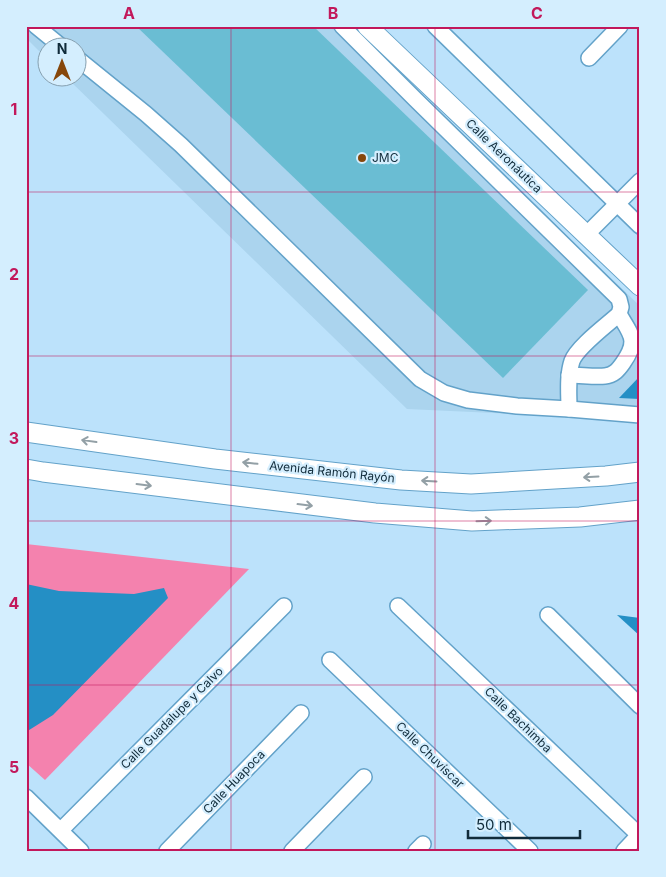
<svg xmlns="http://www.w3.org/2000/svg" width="666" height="877" viewBox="0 0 666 877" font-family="Inter,sans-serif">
	<rect width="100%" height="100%" fill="#bce2fb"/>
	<path fill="#abd4ee" d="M26 26H347L640 306V420L407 409 67 78H78V48H48L47 59 26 38Z"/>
	<path fill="#f482ae" d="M26 544 249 569 45 780 26 763Z"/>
	<g fill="#248fc5">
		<path d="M640 376V399L619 398Z"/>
		<path d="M26 584 59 591 134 594 164 588 168 598 53 715 26 732Z"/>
		<path d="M617 615 640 618V636Z"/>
	</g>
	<path fill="#6abdd3" d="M136 26H313L588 290 503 378Z"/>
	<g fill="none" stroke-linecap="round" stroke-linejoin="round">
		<defs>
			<g id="minor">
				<path d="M36 26 63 48"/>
				<path d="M342 26 415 99 619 299 621 307 619 314C607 325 577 347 572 361 567 376 569 394 569 409"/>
				<path d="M435 26 640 226"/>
				<path d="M589 58 620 26"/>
				<path d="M78 59 146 114 181 145 420 379 444 393 468 400 517 406 569 409 640 415"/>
				<path d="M586 235 640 181"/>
				<path d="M569 375C581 375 594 377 605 376 614 375 618 370 623 363 639 340 631 335 619 314"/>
				<path d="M398 606 639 835"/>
				<path d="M548 615 640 706"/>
				<path d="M330 660 530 851"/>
				<path d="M26 797 81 851"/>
				<path d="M61 830 284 606"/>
				<path d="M167 851 301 713"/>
				<path d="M292 851 364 777"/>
				<path d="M416 851 423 844"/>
				<path d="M624 851 640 834"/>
			</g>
			<g id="major">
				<path d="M367 26 640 286"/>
				<path d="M26 432 215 459 401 480 471 484 606 476 640 472"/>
				<path d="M26 469 43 472 375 513 472 521 580 517 640 510"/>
			</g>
		</defs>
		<use href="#minor" stroke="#63a2c9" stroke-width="18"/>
		<use href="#major" stroke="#63a2c9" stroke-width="21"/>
		<use href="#minor" stroke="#fff" stroke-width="15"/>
		<use href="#major" stroke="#fff" stroke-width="19"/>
	</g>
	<defs><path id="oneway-shaft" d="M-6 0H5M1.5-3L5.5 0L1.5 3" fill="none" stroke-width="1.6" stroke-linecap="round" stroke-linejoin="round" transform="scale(1.25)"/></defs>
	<g stroke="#93a0a6">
		<use href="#oneway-shaft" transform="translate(89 441) rotate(-172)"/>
		<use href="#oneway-shaft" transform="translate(250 463) rotate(-174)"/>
		<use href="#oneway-shaft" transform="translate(591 477) rotate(177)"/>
		<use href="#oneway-shaft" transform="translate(429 481) rotate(-177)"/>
		<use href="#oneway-shaft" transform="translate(144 485) rotate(7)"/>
		<use href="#oneway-shaft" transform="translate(305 505) rotate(7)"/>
		<use href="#oneway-shaft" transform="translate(484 521) rotate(-2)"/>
	</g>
	<path fill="none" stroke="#c2185b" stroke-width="1" stroke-opacity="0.55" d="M231 26V851M435 26V851M26 192H640M26 356H640M26 521H640M26 685H640"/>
	<circle fill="#86470b" stroke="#d4eefe" stroke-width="2" cx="362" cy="158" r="5"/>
	<g text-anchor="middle" stroke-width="4.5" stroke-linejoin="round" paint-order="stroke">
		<g font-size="12" fill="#102b3a" stroke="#d4eefe">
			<text transform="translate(504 156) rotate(44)" y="4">Calle Aeronáutica</text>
			<text transform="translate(332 472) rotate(6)" y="4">Avenida Ramón Rayón</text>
			<text transform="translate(172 718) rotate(-45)" y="4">Calle Guadalupe y Calvo</text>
			<text transform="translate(518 720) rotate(44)" y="4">Calle Bachimba</text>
			<text transform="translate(430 755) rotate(44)" y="4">Calle Chuvíscar</text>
			<text transform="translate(234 782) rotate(-46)" y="4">Calle Huapoca</text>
		</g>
		<g font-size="12" fill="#102b3a" stroke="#d4eefe" text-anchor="start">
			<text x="372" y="162">JMC</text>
		</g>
	</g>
	<rect width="666" height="877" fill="none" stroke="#d4eefe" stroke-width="55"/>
	<g transform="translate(62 62)"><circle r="24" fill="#d4eefe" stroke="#86a0b0"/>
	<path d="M0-4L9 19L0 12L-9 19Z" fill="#86470b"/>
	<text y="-8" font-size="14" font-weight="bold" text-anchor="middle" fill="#102b3a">N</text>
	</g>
	<path d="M468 830v8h112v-8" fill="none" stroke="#102b3a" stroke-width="2.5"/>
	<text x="476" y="830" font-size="15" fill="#102b3a" stroke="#d4eefe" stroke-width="4" paint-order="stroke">50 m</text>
	<rect x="28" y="28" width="610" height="822" fill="none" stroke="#c2185b" stroke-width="2"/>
	<g font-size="16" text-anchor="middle" font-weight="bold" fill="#c2185b">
		<text x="129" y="19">A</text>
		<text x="333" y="19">B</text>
		<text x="537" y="19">C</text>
		<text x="14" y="115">1</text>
		<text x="14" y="280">2</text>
		<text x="14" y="444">3</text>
		<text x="14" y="609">4</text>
		<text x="14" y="773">5</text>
	</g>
</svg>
